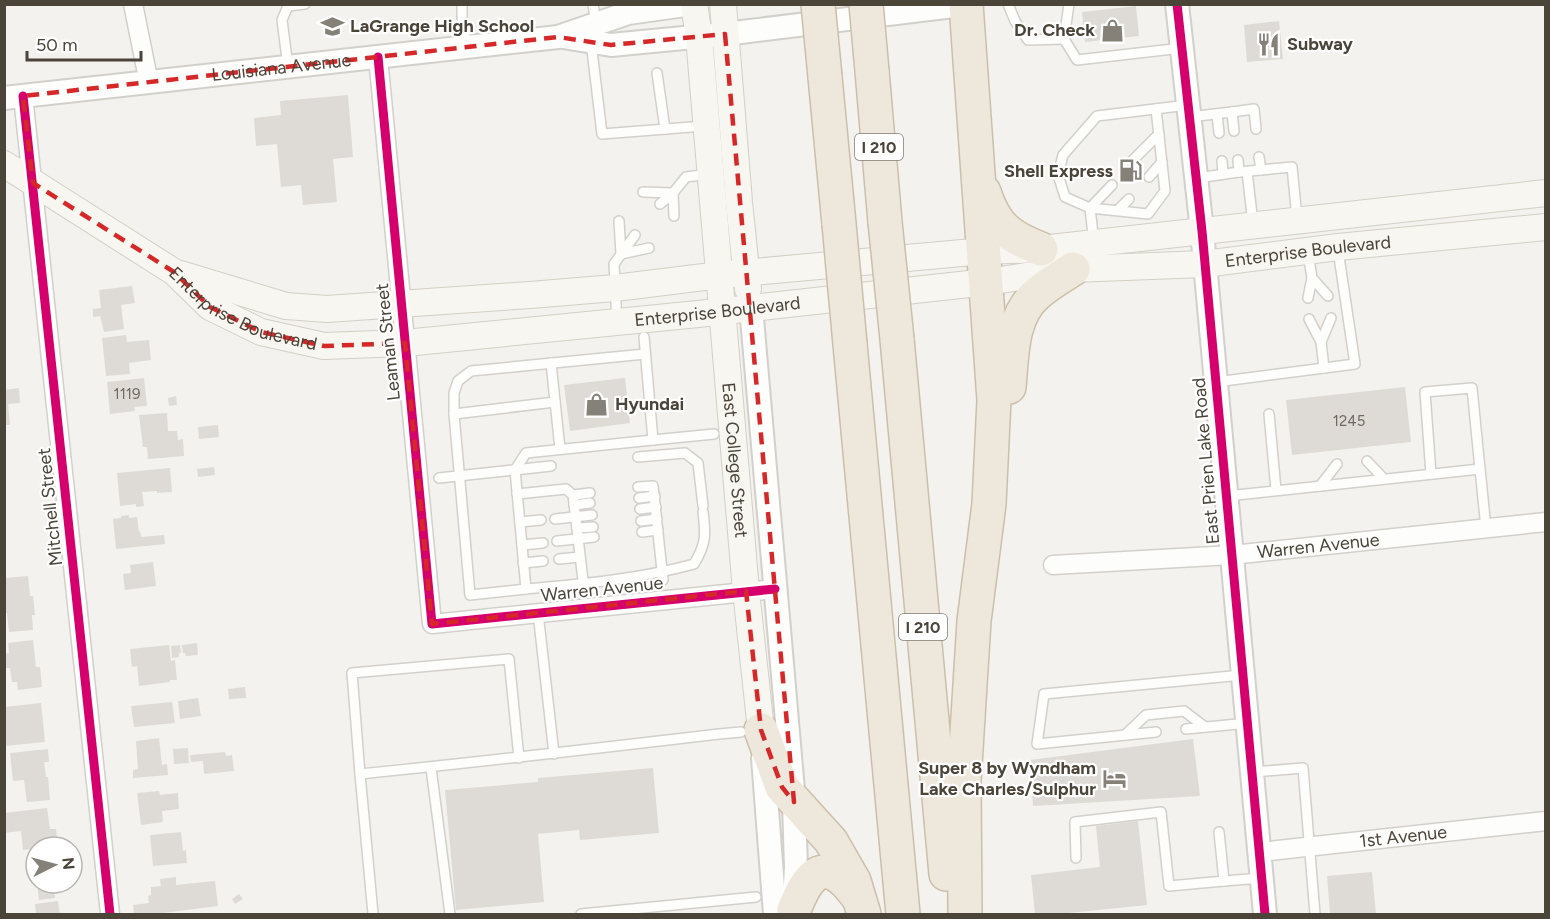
<svg xmlns="http://www.w3.org/2000/svg" width="1550" height="919" viewBox="0 0 1550 919" font-family="Figtree,sans-serif">
	<rect width="100%" height="100%" fill="#f4f2ee"/>
	<g fill="#dedbd6">
		<path d="M1136 6 1139 36 1085 42 1082 12Z"/>
		<path d="M1279 21 1283 59 1247 62 1244 25Z"/>
		<path d="M348 95 353 157 333 159 337 202 303 205 301 185 281 187 277 144 256 146 254 118 281 115 280 101Z"/>
		<path d="M132 286 135 303 121 305 124 329 104 332 100 316 93 317V309L101 308 99 290Z"/>
		<path d="M126 335 127 342 149 340 151 360 129 363 130 374 106 376 102 338Z"/>
		<path d="M144 378 147 406 134 407 135 411 110 414 107 382Z"/>
		<path d="M625 378 630 423 570 431 564 385Z"/>
		<path d="M1405 387 1411 442 1292 455 1286 400Z"/>
		<path d="M19 388 20 403 8 404 10 425H4V390Z"/>
		<path d="M176 396 177 405 169 406 168 398Z"/>
		<path d="M167 413 168 431H177L178 440 183 439 184 456 148 459 147 447H143L139 415Z"/>
		<path d="M218 425 219 437 199 439 198 427Z"/>
		<path d="M214 467 215 475 198 477 197 469Z"/>
		<path d="M170 468 172 492 157 493V491L142 492 144 506 136 507V504L120 506 117 473Z"/>
		<path d="M129 515V518L137 517 139 532 140 531 141 537 164 535 165 544 116 549 113 519 121 518V516Z"/>
		<path d="M153 562 156 586 125 590 123 574 131 573 130 565Z"/>
		<path d="M28 576 30 596H33L35 615H32L33 630 9 632 7 613H4L5 578Z"/>
		<path d="M33 640 36 667H40L42 687 18 690 17 682H12L10 668H4V654L9 653 8 643Z"/>
		<path d="M197 643 198 655 186 656 185 653H183L182 645Z"/>
		<path d="M169 645 171 661 175 660 177 680H170V682L139 686 137 666 132 667 130 649Z"/>
		<path d="M180 645 181 653H179V657L172 658 171 646Z"/>
		<path d="M245 687 246 698 229 699 228 689Z"/>
		<path d="M198 698 201 716 180 719 178 701Z"/>
		<path d="M172 702 175 723 134 727 131 706Z"/>
		<path d="M41 703 45 742 4 746V707Z"/>
		<path d="M159 738 162 765 167 764 168 775 133 778V770L138 769 136 741Z"/>
		<path d="M1193 739 1200 796 1033 806 1030 760Z"/>
		<path d="M188 748 189 763 174 764 173 749Z"/>
		<path d="M48 749 49 762H44L46 777H48L50 800 27 802 24 780 13 781 10 753Z"/>
		<path d="M225 752 226 756 232 755 234 771 204 774 203 761 191 762 190 755Z"/>
		<path d="M653 768 659 833 580 840 579 830 538 834 544 902 456 910 445 790 538 782V778Z"/>
		<path d="M159 791 160 795 178 793 179 809 162 811 163 822 141 825 137 793Z"/>
		<path d="M47 808 50 829H56L58 847H36V849L23 850 21 831 4 833V813Z"/>
		<path d="M1138 821 1147 905 1059 914H1035L1031 875 1100 867 1096 826Z"/>
		<path d="M181 832 183 851 186 850 187 863 153 866 150 835Z"/>
		<path d="M1372 872 1376 914H1330L1327 876Z"/>
		<path d="M176 877V885L215 881 218 906 155 914H134L133 905 149 903 148 896 151 895V887L161 886 160 879Z"/>
		<path d="M37 883H59L60 891H54L55 898 39 900Z"/>
		<path d="M239 894 243 899 235 904 232 899Z"/>
		<path d="M58 901 60 914H36L35 904Z"/>
	</g>
	<g fill="none" stroke-linecap="round" stroke-linejoin="round">
		<defs>
			<g id="service">
				<path d="M462 4V17L467 47"/>
				<path d="M593 4 596 24"/>
				<path d="M1008 4 1015 21 1028 40 1064 39 1069 4"/>
				<path d="M1064 39 1077 60 1182 48"/>
				<path d="M591 42 602 134 704 126"/>
				<path d="M288 67 282 20 288 6 305 4"/>
				<path d="M657 73 665 129"/>
				<path d="M1232 112 1254 109 1256 129"/>
				<path d="M1217 114 1219 133"/>
				<path d="M1189 117 1232 112 1234 131"/>
				<path d="M1259 157 1261 170"/>
				<path d="M1132 161 1159 134"/>
				<path d="M1222 161 1223 174"/>
				<path d="M1239 172 1292 167 1297 218"/>
				<path d="M1247 172 1253 223"/>
				<path d="M1149 177 1162 162"/>
				<path d="M1197 178 1239 172 1238 160"/>
				<path d="M643 192 673 193 674 216"/>
				<path d="M660 204 673 193 686 177 709 174"/>
				<path d="M1090 208 1148 214 1165 191 1156 109"/>
				<path d="M1090 208 1112 185"/>
				<path d="M1118 210 1129 199"/>
				<path d="M619 221 621 254 649 248"/>
				<path d="M1094 243 1090 208 1065 197 1058 175 1063 155 1097 116 1188 105"/>
				<path d="M1308 253 1312 278 1308 298"/>
				<path d="M1312 278 1328 296"/>
				<path d="M1309 319 1321 342 1324 368"/>
				<path d="M617 322 614 264 635 235"/>
				<path d="M644 337 653 440 714 434"/>
				<path d="M1321 342 1331 318"/>
				<path d="M551 363 560 449"/>
				<path d="M1216 382 1355 364 1338 250"/>
				<path d="M454 414 555 402"/>
				<path d="M1269 414 1276 490"/>
				<path d="M653 440 526 453 515 470 526 589C582 584 639 579 694 564 706 544 706 535 703 512"/>
				<path d="M638 457 685 453 698 463 703 506"/>
				<path d="M1367 461 1384 479"/>
				<path d="M1431 474 1425 392 1472 388 1480 469"/>
				<path d="M439 478 551 466"/>
				<path d="M1320 486 1337 464"/>
				<path d="M638 487 653 486 663 580"/>
				<path d="M517 494 566 489 573 495 584 589"/>
				<path d="M573 495 590 493"/>
				<path d="M1227 496 1480 469 1486 528"/>
				<path d="M639 498 655 496"/>
				<path d="M574 505 590 503"/>
				<path d="M640 509 656 507"/>
				<path d="M555 519 592 515"/>
				<path d="M641 521 657 519"/>
				<path d="M520 522 541 520"/>
				<path d="M577 528 593 527"/>
				<path d="M642 532 658 530"/>
				<path d="M557 541 594 537"/>
				<path d="M522 545 543 543"/>
				<path d="M559 559 580 557"/>
				<path d="M523 563 543 561"/>
				<path d="M526 589 470 595 454 414V393L458 381 471 371 645 354"/>
				<path d="M538 613 554 754"/>
				<path d="M1186 729 1248 723"/>
				<path d="M1156 732 1037 744 1044 694 1242 675"/>
				<path d="M1125 735 1146 715 1184 711 1205 727"/>
				<path d="M519 758 509 659 352 673 360 774C480 762 600 748 719 734L741 732"/>
				<path d="M431 768 450 914"/>
				<path d="M1253 772 1303 768 1315 914"/>
				<path d="M360 774 373 914"/>
				<path d="M1076 858 1075 822 1161 812 1169 886 1224 881 1219 832"/>
				<path d="M1224 881 1261 878"/>
				<path d="M581 914 756 897"/>
			</g>
			<g id="minor">
				<path d="M133 4 149 83"/>
				<path d="M378 57 432 624 775 589"/>
				<path d="M23 96 110 914"/>
				<path id="s1" d="M1053 565 1232 555 1546 522"/>
				<path id="s2" d="M1260 852 1546 821"/>
			</g>
			<g id="tertiary">
				<path d="M1177 4 1202 231 1265 914"/>
				<path d="M563 37 611 45 725 34 970 4"/>
				<path id="s3" d="M4 98 558 37 628 13 692 4"/>
				<path d="M751 307 794 802 796 868 794 901"/>
				<path d="M763 758 775 914"/>
			</g>
			<g id="secondary">
				<path id="s4" d="M694 4 699 37 746 591 761 730"/>
				<path d="M723 4 739 202 748 289"/>
				<path id="s5" d="M4 164 174 272 210 307 261 332 324 346 405 343 698 314 987 282 1073 269 1204 264 1338 247 1546 227"/>
				<path d="M180 274 286 306 327 309 530 295 615 288 720 275 984 251 1041 249 1546 193"/>
			</g>
			<g id="motorway">
				<path d="M872 71 885 222"/>
				<path d="M825 77 839 224"/>
				<path d="M984 192C995 226 1009 237 1041 249"/>
				<path d="M897 339 946 874"/>
				<path d="M850 344 903 914"/>
				<path d="M1009 387C1012 355 1011 316 1037 294 1048 284 1061 277 1073 269"/>
				<path d="M761 730 782 787 831 841 854 881 864 914"/>
				<path d="M794 910C803 887 817 856 844 881 849 885 853 891 857 896"/>
				<path d="M965 914 964 781 974 621 989 504 994 400 966 4"/>
			</g>
		</defs>
		<use href="#service" stroke="#d2d0cb" stroke-width="12"/>
		<use href="#minor" stroke="#d2d0cb" stroke-width="21"/>
		<use href="#tertiary" stroke="#d2d0cb" stroke-width="26"/>
		<use href="#secondary" stroke="#d3cfc5" stroke-width="28"/>
		<use href="#motorway" stroke="#ccbfa9" stroke-width="36"/>
		<use href="#service" stroke="#fdfdfc" stroke-width="9"/>
		<use href="#minor" stroke="#fdfdfc" stroke-width="18"/>
		<use href="#tertiary" stroke="#fdfdfc" stroke-width="22"/>
		<use href="#secondary" stroke="#f7f6f1" stroke-width="26"/>
		<use href="#motorway" stroke="#ede8db" stroke-width="33"/>
		<defs>
			<g id="motorway-bridge">
				<path d="M818 4 825 77"/>
				<path d="M866 4 872 71"/>
				<path d="M885 222 897 339"/>
				<path d="M839 224 850 344"/>
			</g>
		</defs>
		<use href="#motorway-bridge" stroke="#ccbfa9" stroke-width="36" stroke-linecap="butt"/>
		<use href="#motorway-bridge" stroke="#ede8db" stroke-width="33"/>
		<defs>
			<g id="cycleway">
				<path d="M1177 4 1202 231 1265 914"/>
				<path d="M378 57 432 624 775 589"/>
				<path d="M23 96 110 914"/>
			</g>
		</defs>
		<use href="#cycleway" stroke="#fff" stroke-width="13"/>
		<use href="#cycleway" stroke="#d6006c" stroke-width="9"/>
	</g>
	<path fill="none" stroke="#d62828" stroke-width="4.5" stroke-dasharray="12 8" stroke-linejoin="round" d="M725 34 794 802 782 787 761 730 746 591 432 624 405 343 324 346 261 332 210 307 174 272 33 183 23 96 558 37 611 45Z"/>
	<defs>
		<symbol id="school-bare" viewBox="-9 -9 18 18"><path d="M0-5L7-2L0 1L-7-2ZM-4 1L0 2.5L4 1V4Q0 6-4 4Z" fill="#868178" stroke="#fff" stroke-width="2.5" paint-order="stroke"/></symbol>
		<symbol id="shop-bare" viewBox="-9 -9 18 18"><path d="M-5-2.5h2.3a2.7 3.5 0 0 1 5.4 0H5L5.5 6h-11ZM-1.5-2.5h3a1.5 2.3 0 0 0-3 0Z" fill="#868178" stroke="#fff" stroke-width="2.5" paint-order="stroke"/></symbol>
		<symbol id="restaurant-bare" viewBox="-9 -9 18 18"><path d="M-5-6h1v4h1v-4h1v4h1v-4h1v5L-1.5 .5V6h-2V.5L-5-1ZM5-6V6H3V1.5H1.5Q1.5-4 5-6Z" fill="#868178" stroke="#fff" stroke-width="2.5" paint-order="stroke"/></symbol>
		<symbol id="fuel-bare" viewBox="-9 -9 18 18"><path d="M-5.5-6h7V0h2V4h1.3V-2.5L3-4.5l.8-.8L6-3V5H2.5V1h-1V6h-7ZM-4.2-4.7v3.2H.2V-4.7Z" fill="#868178" stroke="#fff" stroke-width="2.5" paint-order="stroke"/></symbol>
		<symbol id="hotel-bare" viewBox="-9 -9 18 18"><path d="M-6-4.5h1.5V1H6V5H4.5V3h-9V5H-6ZM-4 0a1.8 1.8 0 1 1 3.6 0ZM.5 0V-2.5h3Q6-2.5 6 0Z" fill="#868178" stroke="#fff" stroke-width="2.5" paint-order="stroke"/></symbol>
	</defs>
	<g fill-rule="evenodd">
		<use href="#school-bare" x="316" y="10" width="33" height="33"/>
		<use href="#shop-bare" x="1096" y="14" width="33" height="33"/>
		<use href="#restaurant-bare" x="1252" y="28" width="33" height="33"/>
		<use href="#fuel-bare" x="1114" y="154" width="33" height="33"/>
		<use href="#shop-bare" x="580" y="388" width="33" height="33"/>
		<use href="#hotel-bare" x="1098" y="762" width="33" height="33"/>
	</g>
	<g text-anchor="middle" stroke-width="4.5" stroke-linejoin="round" paint-order="stroke">
		<g font-size="15" fill="#706a61">
			<text x="127" y="399">1119</text>
			<text x="1349" y="426">1245</text>
		</g>
		<g fill="#fff" stroke="#817c74" stroke-width="1.5">
			<rect x="855" y="134" width="48" height="26" rx="4.5"/>
			<rect x="899" y="614" width="48" height="26" rx="4.5"/>
		</g>
		<g font-size="16" font-weight="bold" fill="#4b4439">
			<text x="879" y="153">I 210</text>
			<text x="923" y="633">I 210</text>
		</g>
		<g font-size="18" font-weight="bold" fill="#4b4439" stroke="#fff" text-anchor="start">
			<text x="350" y="32">LaGrange High School</text>
			<text x="1095" y="36" text-anchor="end">Dr. Check</text>
			<text x="1287" y="50">Subway</text>
			<text x="1113" y="177" text-anchor="end">Shell Express</text>
			<text x="615" y="410">Hyundai</text>
			<text x="1096" y="774" text-anchor="end">Super 8 by Wyndham<tspan x="1096" dy="21">Lake Charles/Sulphur</tspan></text>
		</g>
		<g font-size="18" fill="#4b4439" stroke="#fff">
			<text dy="6" stroke="none"><textPath href="#s3" startOffset="279">Louisiana Avenue</textPath></text>
			<text dy="6" stroke="none"><textPath href="#s5" startOffset="1362">Enterprise Boulevard</textPath></text>
			<text dy="6" stroke="none"><textPath href="#s5" startOffset="282">Enterprise Boulevard</textPath></text>
			<text dy="6" stroke="none"><textPath href="#s5" startOffset="768">Enterprise Boulevard</textPath></text>
			<text transform="translate(388 342) rotate(-96)" y="6">Leaman Street</text>
			<text dy="6" stroke="none"><textPath href="#s4" startOffset="458">East College Street</textPath></text>
			<text transform="translate(1206 461) rotate(-95)" y="6">East Prien Lake Road</text>
			<text transform="translate(50 507) rotate(-96)" y="6">Mitchell Street</text>
			<text dy="6" stroke="none"><textPath href="#s1" startOffset="266">Warren Avenue</textPath></text>
			<text transform="translate(602 589) rotate(-6)" y="6">Warren Avenue</text>
			<text dy="6" stroke="none"><textPath href="#s2" startOffset="144">1st Avenue</textPath></text>
		</g>
	</g>
	<rect width="1550" height="919" fill="none" stroke="#4b4439" stroke-width="12"/>
	<g transform="translate(54 865) rotate(84)"><circle r="28" fill="#ffffff" stroke="#b7b4b0" stroke-width="1.5"/>
	<path d="M0-4.5L10 22L0 15L-10 22Z" fill="#868178"/>
	<text y="-9" font-size="16" font-weight="bold" text-anchor="middle" fill="#4b4439">N</text>
	</g>
	<path d="M27 51v9h114v-9" fill="none" stroke="#4b4439" stroke-width="3"/>
	<text x="36" y="51" font-size="18" fill="#4b4439" stroke="#ffffff" stroke-width="4.5" paint-order="stroke">50 m</text>
</svg>
